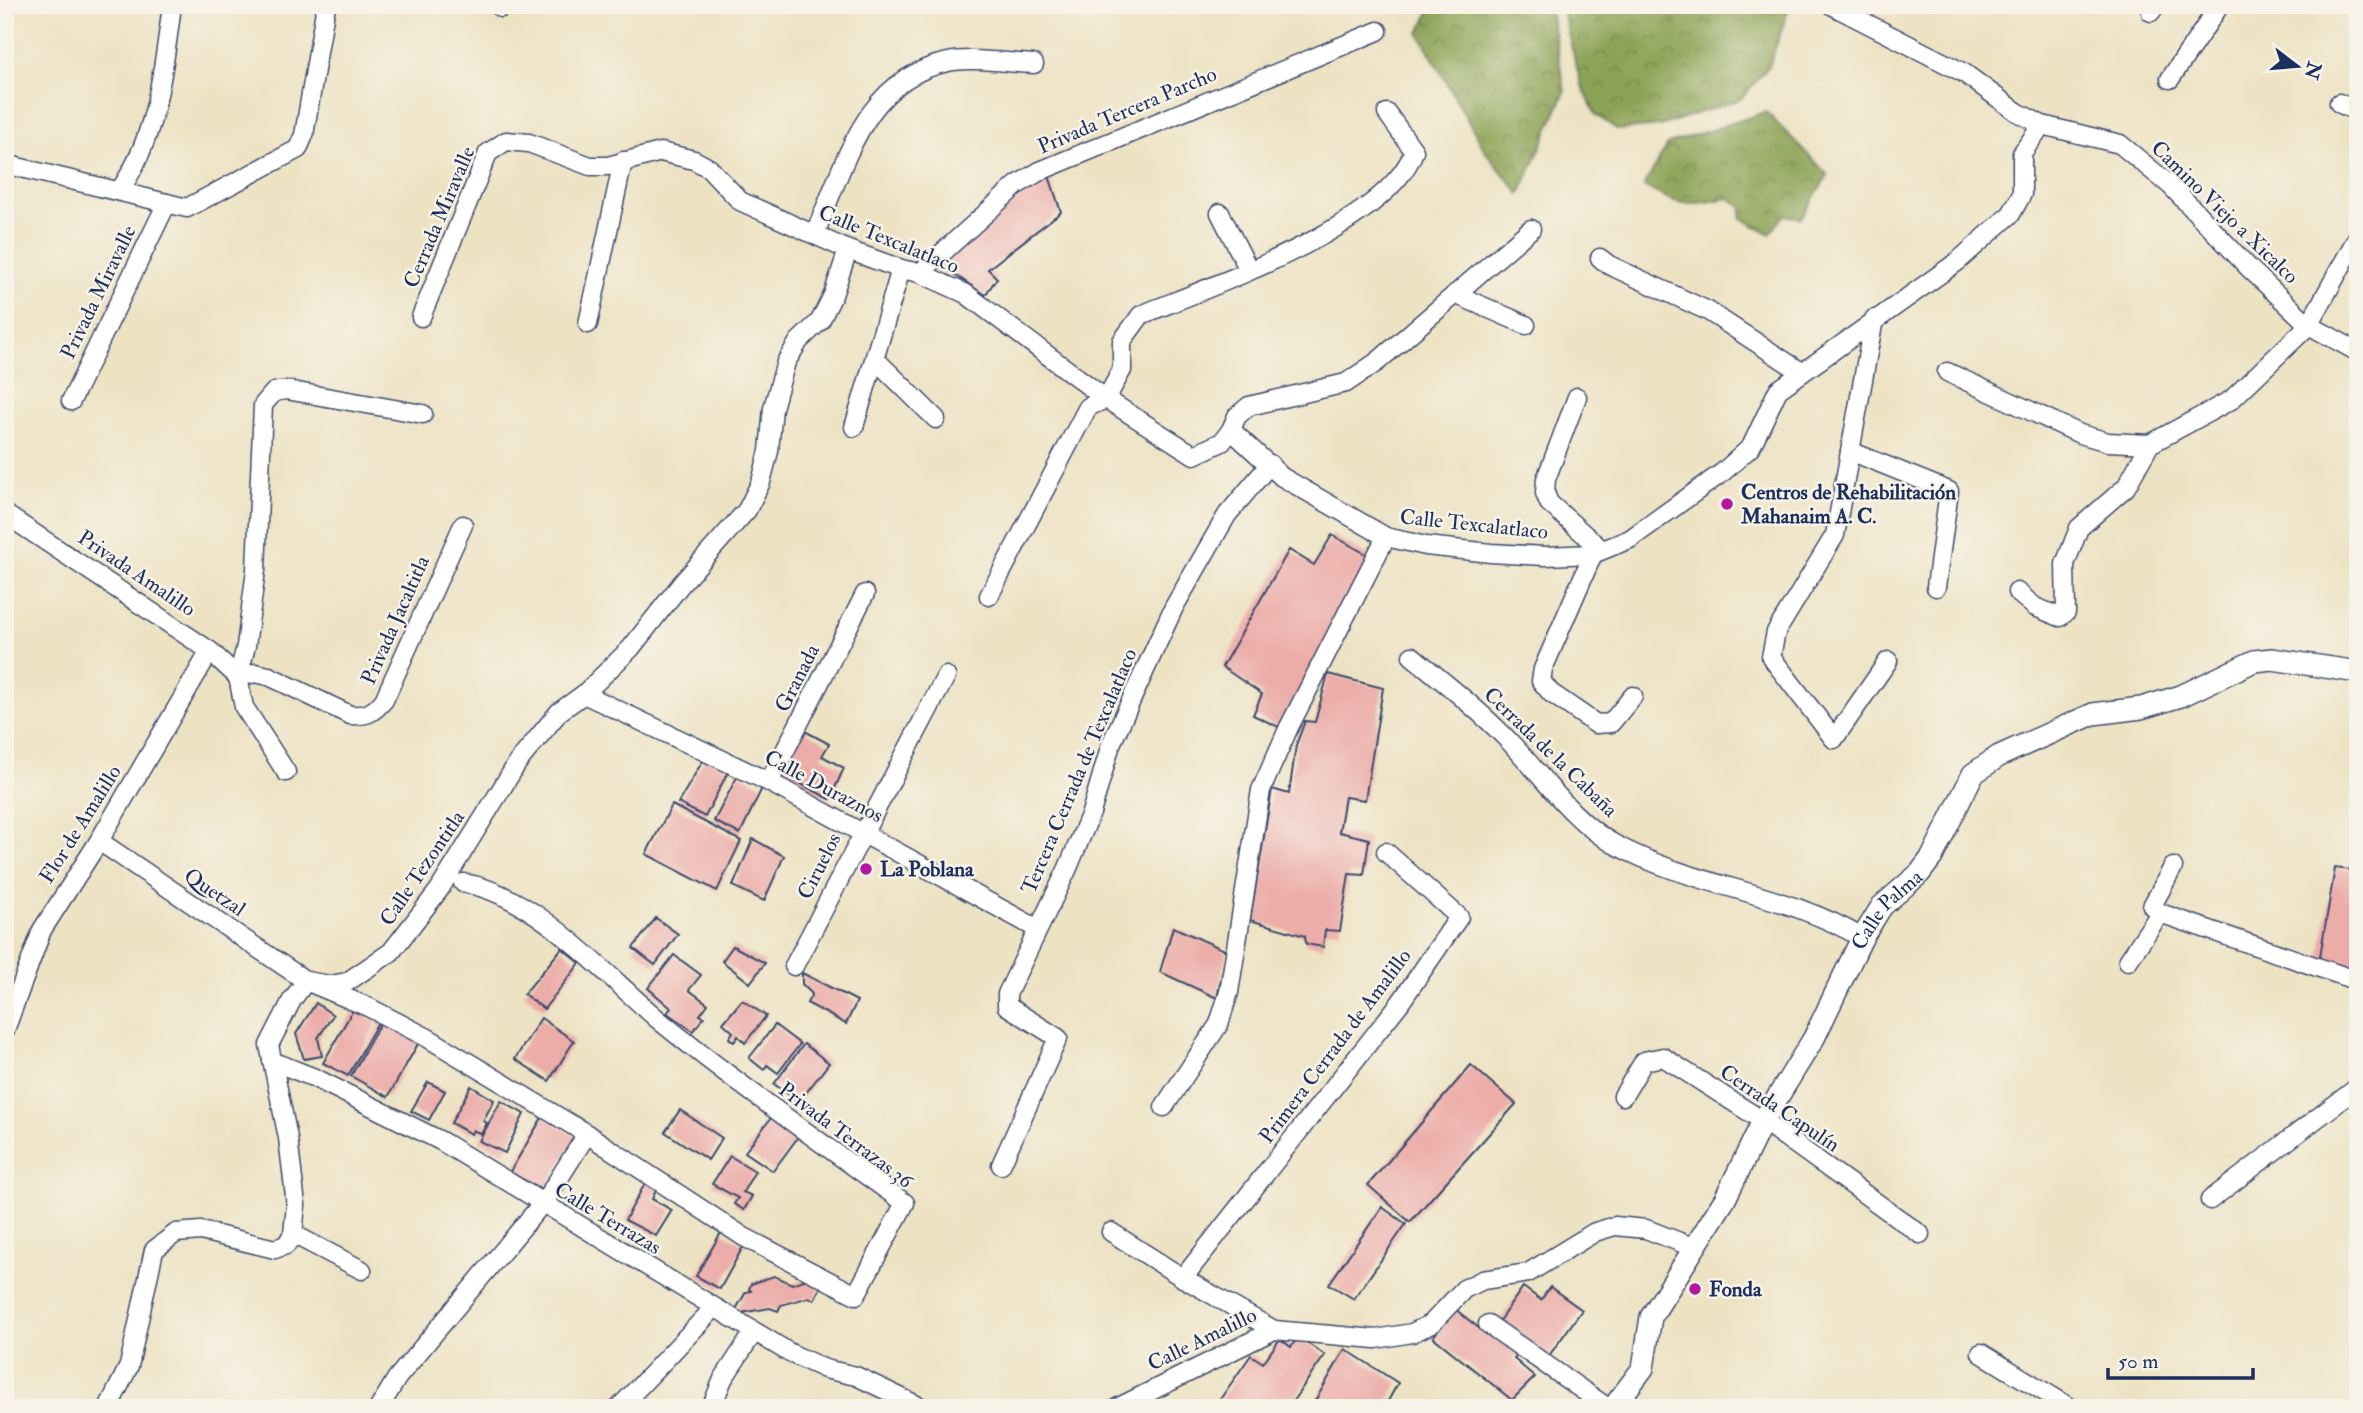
<svg xmlns="http://www.w3.org/2000/svg" width="2363" height="1413" viewBox="0 0 2363 1413" font-family="'IM FELL Double Pica',serif">
	<defs>
		<pattern id="forest-crowns" width="20" height="18" patternUnits="userSpaceOnUse" patternTransform="scale(1.75)"><rect width="20" height="18" fill="#8ca354"/><path d="M2 6a3 3 0 1 1 6 0M12 15a3 3 0 1 1 6 0" fill="none" stroke="#728549"/></pattern>
	</defs>
	<rect width="100%" height="100%" fill="#f7f3e8"/>
	<filter id="ink" filterUnits="userSpaceOnUse"><feTurbulence type="fractalNoise" baseFrequency=".0143" numOctaves="2"/><feDisplacementMap in="SourceGraphic" scale="14" xChannelSelector="R" yChannelSelector="G"/><feConvolveMatrix kernelMatrix="1 2 1 2 8 2 1 2 1" color-interpolation-filters="sRGB"/></filter>
	<filter id="wash" filterUnits="userSpaceOnUse"><feTurbulence type="fractalNoise" baseFrequency=".00686" numOctaves="4" result="noise"/><feDisplacementMap in="SourceGraphic" scale="28" xChannelSelector="R" yChannelSelector="G"/><feGaussianBlur stdDeviation="1.57" result="paint"/><feColorMatrix in="noise" values="0 0 0 0 0 0 0 0 0 0 0 0 0 0 0 0 0 1.4 0 .05"/><feComposite in="paint" operator="in"/></filter>
	<g filter="url(#wash)">
		<rect width="100%" height="100%" fill="#ede2c2"/>
		<g fill="url(#forest-crowns)" stroke="#546959" stroke-width="2">
			<path d="M1433 5H1549L1565 92 1520 194 1485 151 1419 33Z"/>
			<path d="M1561 5H1790L1769 66 1741 99 1660 126 1618 130 1596 115 1581 84Z"/>
			<path d="M1766 112 1828 175 1801 218 1784 215 1770 234 1741 218 1742 206 1728 198C1686 206 1681 208 1644 186L1668 144Z"/>
		</g>
		<g id="blocks">
			<g fill="#ecaca8">
				<path d="M1048 173 1061 212 988 269 997 278 985 295 939 264 1026 184Z"/>
				<path d="M1332 535 1373 558 1283 729 1253 715 1262 694 1222 667 1289 550 1314 565Z"/>
				<path d="M1328 674 1383 688 1365 800 1345 797 1339 832 1369 839 1364 875 1349 874 1340 931 1325 930 1323 947 1306 944 1305 936 1250 920 1272 789 1289 794 1296 745 1305 721 1315 722Z"/>
				<path d="M803 730 829 744 822 756 844 768 830 799 782 774Z"/>
				<path d="M705 757 729 770 705 817 678 803Z"/>
				<path d="M739 773 763 786 740 834 714 821Z"/>
				<path d="M672 805 741 841 717 891 646 854Z"/>
				<path d="M2356 835H2358V975L2319 962 2335 868 2350 870Z"/>
				<path d="M753 839 784 856 764 901 733 886Z"/>
				<path d="M656 918 678 934 655 965 633 948Z"/>
				<path d="M1173 927 1227 951 1217 998 1160 972Z"/>
				<path d="M733 946 765 963 750 983 722 961Z"/>
				<path d="M562 948 580 963 544 1009 524 994Z"/>
				<path d="M674 955 701 975 689 990 708 1004 700 1015 704 1017 693 1031 667 1013 671 1008 648 988Z"/>
				<path d="M802 973 857 1001 846 1024 807 1003 812 994 802 984Z"/>
				<path d="M742 1000 766 1016 745 1043 738 1036 734 1042 729 1038 733 1032 723 1023Z"/>
				<path d="M316 1003 333 1015 318 1038 322 1056 304 1059 296 1034Z"/>
				<path d="M354 1008 378 1022 348 1076 323 1063Z"/>
				<path d="M541 1018 574 1041 549 1081 515 1059Z"/>
				<path d="M382 1020 419 1042 388 1097 351 1076Z"/>
				<path d="M775 1025 800 1044 778 1073 767 1065 764 1070 749 1058Z"/>
				<path d="M804 1044 829 1063 799 1102 774 1084Z"/>
				<path d="M1471 1065 1516 1104 1410 1222 1368 1185Z"/>
				<path d="M428 1082 445 1091 429 1120 411 1111Z"/>
				<path d="M471 1086 494 1100 483 1121 487 1123 481 1134 473 1130 471 1134 451 1123Z"/>
				<path d="M501 1101 524 1114 505 1153 479 1141Z"/>
				<path d="M680 1110 722 1138 708 1160 665 1132Z"/>
				<path d="M774 1114 801 1133 773 1171 745 1152Z"/>
				<path d="M543 1116 576 1137 544 1191 510 1172Z"/>
				<path d="M730 1156 755 1171 743 1192 752 1196 744 1210 734 1204 738 1198 712 1184Z"/>
				<path d="M648 1178 659 1184 652 1199 672 1210 656 1236 625 1220Z"/>
				<path d="M1382 1207 1406 1224 1354 1299 1329 1284Z"/>
				<path d="M722 1231 744 1245 720 1289 696 1276Z"/>
				<path d="M774 1276 792 1284 810 1278 822 1284 814 1300 809 1297 781 1305 778 1311 770 1308 741 1313 735 1311 746 1292 751 1291 749 1289 751 1284Z"/>
				<path d="M1523 1287 1541 1300 1550 1287 1582 1310 1548 1357 1499 1321Z"/>
				<path d="M1455 1309 1485 1333 1489 1329 1521 1352 1514 1359 1535 1377 1512 1400 1433 1337Z"/>
				<path d="M1298 1337 1325 1355 1288 1408H1214L1251 1355 1263 1363 1280 1339 1291 1347Z"/>
				<path d="M1345 1349 1398 1383 1384 1408H1311Z"/>
			</g>
		</g>
	</g>
	<g filter="url(#ink)">
		<use href="#blocks" fill-opacity="0" stroke="#3a4a6d" stroke-width="2"/>
		<g fill="none" stroke-linecap="round" stroke-linejoin="round">
			<defs>
				<g id="minor">
					<path d="M1831 5 1964 73 2017 112 2042 125 2120 144 2171 186 2249 268 2309 325 2358 352"/>
					<path d="M501 8 502 5"/>
					<path d="M2151 12 2156 5"/>
					<path d="M2170 79 2220 5"/>
					<path d="M2339 103 2358 112"/>
					<path d="M5 164 187 208 298 149 304 135 326 5"/>
					<path d="M119 191C156 141 164 66 172 5"/>
					<path d="M1220 213 1249 270"/>
					<path d="M815 233C845 166 863 79 948 62 971 57 1009 63 1034 64"/>
					<path d="M1600 258 1609 265 1708 311 1800 371"/>
					<path d="M920 273 1017 185 1040 171 1378 31"/>
					<path d="M1455 294 1526 325"/>
					<path d="M421 317 488 153 506 141 529 143 590 166H608L661 152 694 160 709 168 740 201 848 250 901 269 920 273 966 294 1106 399 1194 455 1222 442 1231 430 1282 477 1386 537 1426 546 1491 553 1545 556 1593 554 1630 539 1723 472 1751 447 1778 390 1957 262 2011 214 2022 194V153L2042 125"/>
					<path d="M1874 319 1835 535 1776 632 1771 657 1834 739 1888 661"/>
					<path d="M588 324 623 161"/>
					<path d="M875 359 936 419"/>
					<path d="M1947 372 2080 434 2108 442 2150 444"/>
					<path d="M1577 397 1546 479 1545 493 1549 503 1602 550"/>
					<path d="M71 401 167 203"/>
					<path d="M854 427 901 269"/>
					<path d="M1231 430 1237 416 1249 406 1346 383 1377 362 1531 229"/>
					<path d="M1850 451 1949 491 1936 587"/>
					<path d="M5 514 210 651 238 677"/>
					<path d="M1593 554 1543 669 1541 681 1551 693 1596 724 1611 723 1633 696"/>
					<path d="M2017 592 2035 607 2060 617 2066 612 2065 564 2079 528 2126 487 2150 444 2231 400 2309 325 2358 236"/>
					<path d="M989 596 1088 407 1106 399 1122 370V341L1141 315C1211 286 1388 226 1414 151L1387 113"/>
					<path d="M1412 656C1445 683 1479 710 1508 740 1541 774 1572 821 1614 844 1693 887 1786 892 1862 938"/>
					<path d="M238 677 255 673 269 676 350 715C367 716 373 713 384 700L463 525"/>
					<path d="M584 694 769 782 1036 928"/>
					<path d="M286 772 244 707 238 677 246 646 256 570 263 405 274 392 286 390 423 414"/>
					<path d="M769 782 865 594"/>
					<path d="M99 841 306 981 368 1007 428 1038 587 1134 744 1237 856 1295 905 1203C823 1144 740 1086 661 1022 606 976 536 894 463 883"/>
					<path d="M2173 867 2152 906 2160 913 2358 981"/>
					<path d="M2128 961 2160 913"/>
					<path d="M794 966 946 676"/>
					<path d="M5 1030 42 930 99 841 210 651"/>
					<path d="M272 1061 315 1078 441 1141 790 1353 825 1369 856 1376 923 1408"/>
					<path d="M1623 1096 1644 1061 1663 1057 1763 1121 1920 1234"/>
					<path d="M1164 1107 1219 1024 1229 992 1261 790 1289 727 1386 537"/>
					<path d="M1001 1165 1058 1038 1007 1006V994L1067 870 1091 813 1111 744 1174 607 1227 515 1270 464"/>
					<path d="M2210 1200 2358 1087"/>
					<path d="M1111 1232 1183 1278 1274 1330"/>
					<path d="M293 1234 362 1270"/>
					<path d="M1183 1278 1400 1003 1459 917 1386 852"/>
					<path d="M1488 1324 1608 1408"/>
					<path d="M1981 1353 2071 1408"/>
					<path d="M108 1408 129 1366 154 1250 176 1233 201 1231 275 1249 286 1245 293 1234 296 1205 288 1138 269 1045 292 1000 306 981 330 985 347 982 391 952 439 890 518 762 559 712 584 694 631 648 682 583 747 510 761 482 769 451 773 408 786 362 799 341 820 321 833 295 848 250"/>
					<path d="M379 1408 397 1378 546 1199 587 1134"/>
					<path d="M619 1408 713 1309"/>
					<path d="M711 1408 723 1379 754 1332"/>
					<path d="M1117 1408 1274 1330 1376 1339 1412 1333 1431 1324 1464 1289 1483 1280 1528 1273 1595 1232 1615 1226 1646 1229 1695 1248"/>
				</g>
				<g id="tertiary">
					<path id="s1" d="M1613 1408 1643 1368 1651 1317 1725 1199 1763 1121 1814 1038 1862 938 1882 906 1920 873 1932 857 1973 774 1999 756 2093 714 2141 708 2181 696 2254 661 2272 659 2358 672"/>
				</g>
			</defs>
			<use href="#minor" stroke="#3a4a6d" stroke-width="21"/>
			<use href="#tertiary" stroke="#3a4a6d" stroke-width="24"/>
			<use href="#minor" stroke="#fff" stroke-width="18"/>
			<use href="#tertiary" stroke="#fff" stroke-width="21"/>
		</g>
	</g>
	<g fill="#b5179e" stroke="#f7f3e8" stroke-width="2.5">
		<circle cx="1727" cy="504" r="7"/>
		<circle cx="866" cy="869" r="7"/>
		<circle cx="1695" cy="1289" r="7"/>
	</g>
	<g text-anchor="middle" stroke-width="5" stroke-linejoin="round" paint-order="stroke">
		<g font-size="21" fill="#1b2f5e" stroke="#f7f3e8">
			<text transform="translate(1127 110) rotate(-23)" y="7">Privada Tercera Parcho</text>
			<text transform="translate(2225 212) rotate(44)" y="7">Camino Viejo a Xicalco</text>
			<text transform="translate(439 217) rotate(-67)" y="7">Cerrada Miravalle</text>
			<text transform="translate(889 239) rotate(22)" y="7">Calle Texcalatlaco</text>
			<text transform="translate(98 292) rotate(-64)" y="7">Privada Miravalle</text>
			<text transform="translate(1474 524) rotate(6)" y="7">Calle Texcalatlaco</text>
			<text transform="translate(137 573) rotate(34)" y="7">Privada Amalillo</text>
			<text transform="translate(395 620) rotate(-66)" y="7">Privada Jacaltitla</text>
			<text transform="translate(797 678) rotate(-63)" y="7">Granada</text>
			<text transform="translate(1551 752) rotate(44)" y="7">Cerrada de la Cabaña</text>
			<text transform="translate(1079 771) rotate(-67)" y="7">Tercera Cerrada de Texcalatlaco</text>
			<text transform="translate(824 786) rotate(28)" y="7">Calle Duraznos</text>
			<text transform="translate(80 824) rotate(-58)" y="7">Flor de Amalillo</text>
			<text transform="translate(819 866) rotate(-63)" y="7">Ciruelos</text>
			<text transform="translate(422 868) rotate(-56)" y="7">Calle Tezontitla</text>
			<text transform="translate(215 892) rotate(34)" y="7">Quetzal</text>
			<text dy="7" stroke="none"><textPath href="#s1" startOffset="574">Calle Palma</textPath></text>
			<text transform="translate(1335 1046) rotate(-53)" y="7">Primera Cerrada de Amalillo</text>
			<text transform="translate(1780 1108) rotate(34)" y="7">Cerrada Capulín</text>
			<text transform="translate(846 1135) rotate(37)" y="7">Privada Terrazas 36</text>
			<text transform="translate(608 1218) rotate(31)" y="7">Calle Terrazas</text>
			<text transform="translate(1202 1339) rotate(-26)" y="7">Calle Amalillo</text>
		</g>
		<g font-size="21" font-weight="bold" fill="#1b2f5e" stroke="#f7f3e8" text-anchor="start">
			<text x="1741" y="499">Centros de Rehabilitación<tspan x="1741" dy="24">Mahanaim A. C.</tspan></text>
			<text x="880" y="876">La Poblana</text>
			<text x="1709" y="1296">Fonda</text>
		</g>
	</g>
	<rect width="2363" height="1413" fill="none" stroke="#f7f3e8" stroke-width="28"/>
	<g transform="translate(2297 66) rotate(106)" stroke="#f7f3e8" stroke-width="5" paint-order="stroke">
	<path d="M0-5L12 26L0 18L-12 26Z" fill="#1b2f5e"/>
	<text y="-10" font-size="19" font-weight="bold" text-anchor="middle" fill="#1b2f5e">N</text>
	</g>
	<path d="M2108 1368v10h145v-10" fill="none" stroke="#1b2f5e" stroke-width="3.5"/>
	<text x="2118" y="1368" font-size="21" fill="#1b2f5e" stroke="#f7f3e8" stroke-width="5" paint-order="stroke">50 m</text>
</svg>
